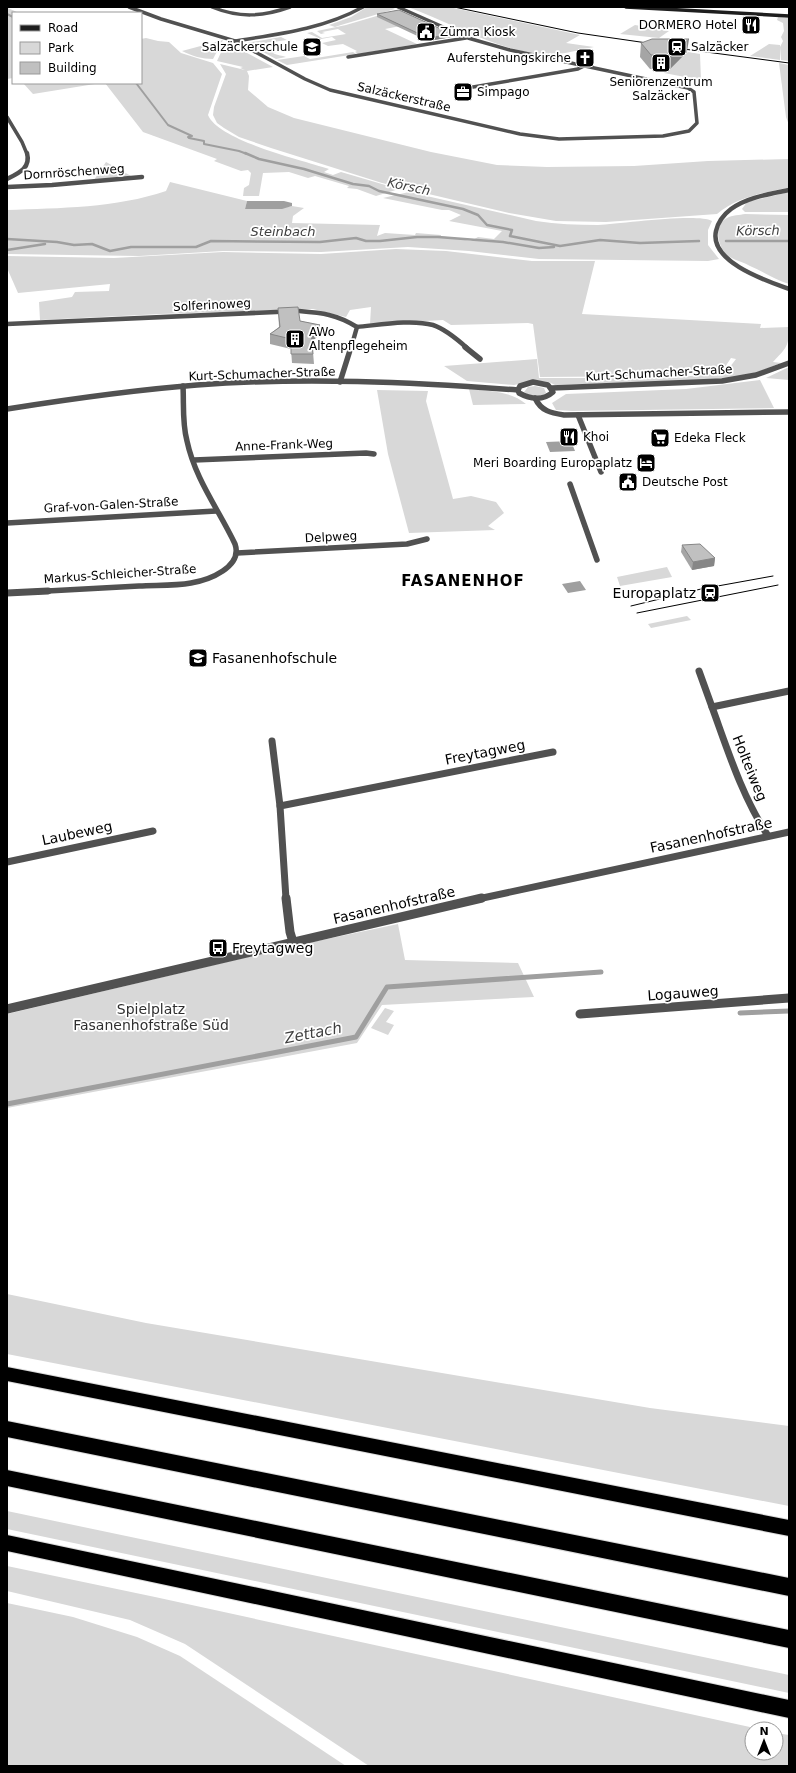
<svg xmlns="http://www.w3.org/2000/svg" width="796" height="1773" viewBox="0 0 796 1773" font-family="'DejaVu Sans',sans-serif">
	<rect width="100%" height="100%" fill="#fff"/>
	<g fill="#d8d8d8">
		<path d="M7 7H13L8 8 19 13H13V78L7 79Z"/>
		<path d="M367 7H391L395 9 341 25 335 27 329 25 351 17Z"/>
		<path d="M408 7H449L580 35 566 43 594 47C581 49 558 56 546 55 496 50 453 24 408 7Z"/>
		<path d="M397 10 406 13 405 14 421 22 385 29 417 44 358 54 355 52 357 51 343 44 328 46 322 43 336 40 332 37 321 39 307 33 312 32 322 38 346 34 338 29 322 32 325 33 321 34 317 31 346 25Z"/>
		<path d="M778 17 789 18V61L781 60 780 47 783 41 781 37 784 31 783 23 777 20Z"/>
		<path d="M635 25 669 31 659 38 620 34Z"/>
		<path d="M281 37 287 40 266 43 268 45 262 46 276 52 273 53C278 56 282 55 286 57L276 59 246 43Z"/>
		<path d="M146 38 158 41 169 42 181 53 213 63 222 74 208 115C219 141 302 160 329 169L324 172 333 175 341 172 399 189 376 196 357 189 347 188 349 186 315 176 308 178 289 172 263 173 259 196H243L244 188 249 185 251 173 248 170 241 171 214 161 217 159 143 132 105 83H141V39Z"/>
		<path d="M223 40 213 59C202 59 192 56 182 51Z"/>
		<path d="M769 44 780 45V60L750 56Z"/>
		<path d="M234 46 273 67 247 71 249 76 248 90 268 107 294 118 431 152 497 165 547 167 634 166 708 161 789 159V188C765 192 737 197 717 214L606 222 556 221 509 213 382 183 271 148 239 137 224 128 217 123 213 115 214 107 226 74 220 64 245 70 240 68 243 67 217 61 223 48Z"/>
		<path d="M353 52 356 54 287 65 277 60 304 56 310 59Z"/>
		<path d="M688 52 700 54 701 80 664 73C666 69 682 58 688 52Z"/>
		<path d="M779 63 789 65V125L786 117Z"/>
		<path d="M23 83H101L33 94Z"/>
		<path d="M106 162 131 176 94 180Z"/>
		<path d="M170 182 247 201 245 209 288 207 292 206 304 208 293 216 292 223 380 225 377 236 385 233 415 235 416 233 441 235V236L471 241 478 237 494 239 502 231 449 221 461 215 449 210H442L383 198 409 192 536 221C557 224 577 225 598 225 620 224 697 213 712 221L708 230V245L719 259 708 261 539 259 469 251 408 247 321 252 223 251 139 256 7 254V210C60 208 116 208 166 191Z"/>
		<path d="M789 192V212H745L742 209 747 202Z"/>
		<path d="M745 214 789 215V284C775 280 764 272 750 266 744 262 736 261 730 257 718 250 712 225 727 218 732 215 740 215 745 214Z"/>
		<path d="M396 249 446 251 532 261H595L582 314 761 324 760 328 789 327C789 347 786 348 773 362L781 363 758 372 729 378 697 381 555 385 549 382 532 381 514 385 467 381 444 366 537 359 539 378H673L726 372 736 359 731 358 723 370 673 376 540 377 533 324 528 323 451 325 443 320 370 324 371 307 350 310 346 317 313 309 160 314 40 320 39 302 72 297 75 292 109 291 110 284 18 293 7 268V256L114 258 223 252 321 254Z"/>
		<path d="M789 367V380L766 378Z"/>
		<path d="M760 380 774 408 572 411 556 410 552 403 566 394 686 389Z"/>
		<path d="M535 386 544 388 546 393C540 397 531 397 524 392L528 387Z"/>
		<path d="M469 389C489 391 511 391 526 404L473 405Z"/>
		<path d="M377 390 428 391 426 401 453 499 471 496 496 502 504 513 488 526 495 530 409 533 388 454Z"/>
		<path d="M667 567 672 577 620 586 617 577Z"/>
		<path d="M687 616 691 620 651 628 648 624Z"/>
		<path d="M398 924 405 960 518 963 534 997 382 1005 357 1043 7 1108V1014L303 944Z"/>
		<path d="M385 1008 394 1011 386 1022 394 1025 388 1035 371 1028Z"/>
		<path d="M7 1294 146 1323 650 1408 789 1426V1506L7 1354Z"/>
		<path d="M7 1511 789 1675V1693L7 1529Z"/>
		<path d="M7 1566 155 1597 759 1729H752V1753H776V1733L789 1735V1766H369L185 1644 130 1620 7 1591Z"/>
		<path d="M7 1603 73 1617 137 1637 180 1656 346 1766H7Z"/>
	</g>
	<g fill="#9f9f9f">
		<path d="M247 201H284L292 203V206L282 209H245Z"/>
		<path d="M571 441 575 451 550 452 546 442Z"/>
		<path d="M580 581 586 590 568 593 562 584Z"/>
	</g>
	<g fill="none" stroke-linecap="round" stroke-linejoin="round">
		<g stroke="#9f9f9f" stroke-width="2">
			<path d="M7 14 13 17"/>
			<path d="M136 83 168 125 192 136 188 137 189 138 204 141V144L239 151 247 154"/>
		</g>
		<g stroke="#9f9f9f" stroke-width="2.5">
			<path d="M245 153 259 159 304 169 353 184 369 186 379 191 463 209 478 215 487 225 512 230 510 236 560 246 600 240 640 243 699 241"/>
			<path d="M7 239 57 242 74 245 92 244 110 251 131 247H196L211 241 320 242 356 238 366 241H380L417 237H438L503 242 539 248 554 247"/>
			<path d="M726 241H789"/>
			<path d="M7 250 45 244"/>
		</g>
		<g stroke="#9f9f9f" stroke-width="5">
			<path d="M740 1013 789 1011"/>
			<path d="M7 1104 356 1037 387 987 601 972"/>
		</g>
		<defs>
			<g id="motorway">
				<path d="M7 1367 789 1520V1536L7 1381Z"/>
				<path d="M7 1421 789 1578V1596L7 1437Z"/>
				<path d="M7 1470 789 1630V1648L7 1486Z"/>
				<path d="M7 1535 789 1700V1718L7 1551Z"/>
			</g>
		</defs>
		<use href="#motorway" stroke="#dbdbdb" stroke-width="2"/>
		<g stroke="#515151" stroke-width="5.5">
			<path d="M578 415 601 472"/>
			<path d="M570 484 597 560"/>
		</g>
		<g stroke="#515151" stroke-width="3.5">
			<path d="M129 7 161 19 235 41 305 79 330 90 520 134 559 139 663 136 689 131 697 123 694 92 688 88 510 50 468 38 398 7"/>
			<path d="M212 7C239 18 262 17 290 7"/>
			<path d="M235 41C280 34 323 29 363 7"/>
			<path d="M348 57 466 38"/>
			<path d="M473 87 578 69 584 66"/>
			<path d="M7 117 22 142 27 154"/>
		</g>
		<g stroke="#515151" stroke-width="4.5">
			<path d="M7 179C19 173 31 168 27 153"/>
			<path d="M7 187 52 185 142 177"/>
			<path d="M7 324 298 311C322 313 336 314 357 327L351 348"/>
			<path d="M357 327C379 325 411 319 433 325 445 329 457 339 467 348"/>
		</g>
		<g stroke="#515151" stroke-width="5.5">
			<path d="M465 347 480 359"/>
			<path d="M340 382 351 347"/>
			<path d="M194 460 366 453 374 454"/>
			<path d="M7 523 216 511"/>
			<path d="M237 553 407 544 427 539"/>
			<path d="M29 592C66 590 102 588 139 586 156 585 174 586 191 583 209 580 243 567 235 544 219 510 195 479 187 441 182 423 184 404 183 386"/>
		</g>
		<g stroke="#515151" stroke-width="7">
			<path d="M7 593 48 591"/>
			<path d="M699 671 712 707"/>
			<path d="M272 741 280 806"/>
			<path d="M768 836C742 796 728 751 712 707L789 691"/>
			<path d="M7 862 153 831"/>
			<path d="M286 899 280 806 553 752"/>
		</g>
		<g stroke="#515151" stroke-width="9">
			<path d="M286 898 290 932 293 942"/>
			<path d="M580 1014 789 998"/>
		</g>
		<path stroke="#515151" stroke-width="4.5" d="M789 190C770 194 747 197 731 209 723 215 718 222 716 231 709 262 767 281 789 289"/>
		<g stroke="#515151" stroke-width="5.5">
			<path d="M533 382 548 385 553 392C543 401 530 399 519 393L518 390 520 386Z"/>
			<path d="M552 388 722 381 756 375 789 363"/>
			<path d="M535 398C541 411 551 413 564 415L789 412"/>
			<path d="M7 409C70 399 133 390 197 385 304 377 411 382 518 390"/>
		</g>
		<path stroke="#515151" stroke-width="7" d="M478 899 789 832"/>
		<path stroke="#515151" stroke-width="9" d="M7 1009 482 898"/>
		<path stroke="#1e1e1e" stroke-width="3.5" d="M626 7 789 16"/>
		<use href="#motorway" fill="#000" fill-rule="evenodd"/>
		<g stroke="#000" stroke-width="1">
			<path d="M454 7 578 33 654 44"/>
			<path d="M676 48 789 63"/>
			<path d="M631 606 701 589 773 576"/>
			<path d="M637 613 778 585"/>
		</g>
	</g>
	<g fill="#a5a5a5">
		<path d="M377 14 452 34V37L428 41 377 17Z"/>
		<path d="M641 43 687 52 669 70 650 69 640 57Z"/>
		<path d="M278 308 300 321 320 325V335L312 340 314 364 292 363 291 349 270 344V334L279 327Z"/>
		<path d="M682 545 715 558 714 566 692 570 681 552Z"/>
	</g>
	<g fill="#868686">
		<path d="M452 34V37L428 41V38Z"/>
		<path d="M689 39 687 52 669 70 671 56Z"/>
		<path d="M320 325V335L312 341 311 331Z"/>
		<path d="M715 558 714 566 692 570 693 562Z"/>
	</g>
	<g fill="#c0c0c0" stroke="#868686">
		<path d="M399 10 452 34 428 38 377 14Z"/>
		<path d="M652 39H689L671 56 651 55 641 43Z"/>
		<path d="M298 307 300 321 320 325 311 331 313 354H291V339L270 334 280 327 278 308Z"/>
		<path d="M700 544 715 558 693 562 682 545Z"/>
	</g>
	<defs>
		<symbol id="restaurant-square" viewBox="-11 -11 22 22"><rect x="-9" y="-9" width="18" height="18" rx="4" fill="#000" stroke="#fff"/><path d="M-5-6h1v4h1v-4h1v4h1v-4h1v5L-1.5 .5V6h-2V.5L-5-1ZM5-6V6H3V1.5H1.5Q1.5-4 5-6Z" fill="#fff"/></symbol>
		<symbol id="civic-square" viewBox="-11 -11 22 22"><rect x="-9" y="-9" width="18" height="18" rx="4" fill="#000" stroke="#fff"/><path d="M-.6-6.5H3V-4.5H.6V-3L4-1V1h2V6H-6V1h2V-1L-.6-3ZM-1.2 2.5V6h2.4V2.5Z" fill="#fff"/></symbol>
		<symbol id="school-square" viewBox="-11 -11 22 22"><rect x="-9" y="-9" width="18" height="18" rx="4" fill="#000" stroke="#fff"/><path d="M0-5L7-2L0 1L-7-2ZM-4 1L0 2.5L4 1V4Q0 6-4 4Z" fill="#fff"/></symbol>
		<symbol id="station-square" viewBox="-11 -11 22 22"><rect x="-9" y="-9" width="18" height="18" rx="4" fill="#000" stroke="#fff"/><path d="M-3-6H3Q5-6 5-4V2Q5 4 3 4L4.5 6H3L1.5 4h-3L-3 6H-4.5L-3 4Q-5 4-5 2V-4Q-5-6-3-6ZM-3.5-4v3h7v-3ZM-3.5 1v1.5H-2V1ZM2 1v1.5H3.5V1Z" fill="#fff"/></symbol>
		<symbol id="church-square" viewBox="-11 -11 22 22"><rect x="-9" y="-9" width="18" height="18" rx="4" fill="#000" stroke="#fff"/><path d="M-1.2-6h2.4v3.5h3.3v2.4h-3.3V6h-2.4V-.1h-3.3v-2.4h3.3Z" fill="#fff"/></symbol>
		<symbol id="building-square" viewBox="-11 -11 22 22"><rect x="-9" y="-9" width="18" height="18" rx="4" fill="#000" stroke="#fff"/><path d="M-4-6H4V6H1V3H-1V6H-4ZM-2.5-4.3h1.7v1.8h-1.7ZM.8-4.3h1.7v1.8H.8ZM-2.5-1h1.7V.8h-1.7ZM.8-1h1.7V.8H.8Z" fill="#fff"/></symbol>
		<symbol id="office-square" viewBox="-11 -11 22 22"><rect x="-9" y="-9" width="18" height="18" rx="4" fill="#000" stroke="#fff"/><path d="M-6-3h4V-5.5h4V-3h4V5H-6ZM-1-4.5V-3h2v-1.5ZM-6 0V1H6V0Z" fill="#fff"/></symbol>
		<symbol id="supermarket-square" viewBox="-11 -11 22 22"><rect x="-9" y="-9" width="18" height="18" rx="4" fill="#000" stroke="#fff"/><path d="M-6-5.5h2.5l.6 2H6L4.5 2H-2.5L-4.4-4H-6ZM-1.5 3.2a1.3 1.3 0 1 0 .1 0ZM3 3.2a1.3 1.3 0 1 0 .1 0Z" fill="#fff"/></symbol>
		<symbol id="hotel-square" viewBox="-11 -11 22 22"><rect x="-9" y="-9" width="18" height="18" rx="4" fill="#000" stroke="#fff"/><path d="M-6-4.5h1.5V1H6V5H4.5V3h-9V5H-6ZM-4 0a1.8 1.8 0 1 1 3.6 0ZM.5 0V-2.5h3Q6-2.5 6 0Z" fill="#fff"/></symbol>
		<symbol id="bus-square" viewBox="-11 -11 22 22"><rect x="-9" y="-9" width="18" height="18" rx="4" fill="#000" stroke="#fff"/><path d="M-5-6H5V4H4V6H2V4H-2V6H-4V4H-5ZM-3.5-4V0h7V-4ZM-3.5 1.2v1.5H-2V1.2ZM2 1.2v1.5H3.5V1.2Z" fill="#fff"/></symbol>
	</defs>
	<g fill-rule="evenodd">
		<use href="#restaurant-square" x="740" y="14" width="22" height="22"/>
		<use href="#civic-square" x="415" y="21" width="22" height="22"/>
		<use href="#school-square" x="301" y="36" width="22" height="22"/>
		<use href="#station-square" x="666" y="36" width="22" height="22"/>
		<use href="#church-square" x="574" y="47" width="22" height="22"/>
		<use href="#building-square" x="650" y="52" width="22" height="22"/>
		<use href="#office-square" x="452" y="81" width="22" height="22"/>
		<use href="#building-square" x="284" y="328" width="22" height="22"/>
		<use href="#restaurant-square" x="558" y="426" width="22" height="22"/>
		<use href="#supermarket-square" x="649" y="427" width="22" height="22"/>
		<use href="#hotel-square" x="635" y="452" width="22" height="22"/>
		<use href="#civic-square" x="617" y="471" width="22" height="22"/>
		<use href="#station-square" x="699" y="582" width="22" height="22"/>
		<use href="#school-square" x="187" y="647" width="22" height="22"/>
		<use href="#bus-square" x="207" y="937" width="22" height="22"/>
	</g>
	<g text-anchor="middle" stroke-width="3.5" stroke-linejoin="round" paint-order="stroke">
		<g font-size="12" fill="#000" stroke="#fff" text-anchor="start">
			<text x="737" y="29" text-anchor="end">DORMERO Hotel</text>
			<text x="440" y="36">Zümra Kiosk</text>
			<text x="298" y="51" text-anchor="end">Salzäckerschule</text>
			<text x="691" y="51">Salzäcker</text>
			<text x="571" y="62" text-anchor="end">Auferstehungskirche</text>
			<text x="661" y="86" text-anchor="middle">Seniorenzentrum<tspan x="661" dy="14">Salzäcker</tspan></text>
			<text x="477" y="96">Simpago</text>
			<text x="309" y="336">AWo<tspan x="309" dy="14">Altenpflegeheim</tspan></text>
			<text x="583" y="441">Khoi</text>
			<text x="674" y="442">Edeka Fleck</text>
			<text x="632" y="467" text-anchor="end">Meri Boarding Europaplatz</text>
			<text x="642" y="486">Deutsche Post</text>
		</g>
		<g font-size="12" fill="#000" stroke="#fff">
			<text transform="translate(404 97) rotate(13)" y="4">Salzäckerstraße</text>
			<text transform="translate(74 172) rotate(-4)" y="4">Dornröschenweg</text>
			<text transform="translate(212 305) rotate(-3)" y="4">Solferinoweg</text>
			<text transform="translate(659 373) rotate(-3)" y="4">Kurt-Schumacher-Straße</text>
			<text transform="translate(262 374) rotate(-2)" y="4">Kurt-Schumacher-Straße</text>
			<text transform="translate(284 445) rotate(-2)" y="4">Anne-Frank-Weg</text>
			<text transform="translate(111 505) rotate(-3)" y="4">Graf-von-Galen-Straße</text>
			<text transform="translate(331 537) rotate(-3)" y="4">Delpweg</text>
			<text transform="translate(120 574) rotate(-4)" y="4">Markus-Schleicher-Straße</text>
		</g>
		<g font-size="13" font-style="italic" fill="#404040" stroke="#fff">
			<text transform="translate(409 186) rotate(12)" y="5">Körsch</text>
			<text transform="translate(758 230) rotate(-1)" y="5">Körsch</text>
			<text x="283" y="236">Steinbach</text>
		</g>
		<g font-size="14" fill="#000" stroke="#fff" text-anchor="start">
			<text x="696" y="598" text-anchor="end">Europaplatz</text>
			<text x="212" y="663">Fasanenhofschule</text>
			<text x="232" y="953">Freytagweg</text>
		</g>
		<g font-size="14" fill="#000" stroke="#fff">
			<text transform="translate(485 752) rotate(-11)" y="5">Freytagweg</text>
			<text transform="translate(750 768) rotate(68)" y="5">Holteiweg</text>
			<text transform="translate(77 833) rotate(-12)" y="5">Laubeweg</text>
			<text transform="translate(711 835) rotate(-12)" y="5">Fasanenhofstraße</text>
			<text transform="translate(394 905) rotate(-13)" y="5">Fasanenhofstraße</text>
			<text transform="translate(683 993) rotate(-4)" y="5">Logauweg</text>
		</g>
		<g font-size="14" fill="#2f2f2f" stroke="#fff">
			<text x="151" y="1014">Spielplatz<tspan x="151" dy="16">Fasanenhofstraße Süd</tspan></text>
		</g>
		<g font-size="15" font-weight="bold" letter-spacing="1" fill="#000" stroke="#fff">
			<text x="463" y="586">FASANENHOF</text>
		</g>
		<g font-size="15" font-style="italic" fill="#404040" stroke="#fff">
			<text transform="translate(313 1033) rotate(-11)" y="5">Zettach</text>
		</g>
	</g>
	<rect width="796" height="1773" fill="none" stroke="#000000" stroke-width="16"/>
	<rect x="12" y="12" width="130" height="72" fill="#ffffff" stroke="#999999"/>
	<rect x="20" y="25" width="20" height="6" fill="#1e1e1e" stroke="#999999"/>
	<text x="48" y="32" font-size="12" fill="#000000">Road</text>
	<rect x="20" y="42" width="20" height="12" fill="#d8d8d8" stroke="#999999"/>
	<text x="48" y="52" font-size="12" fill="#000000">Park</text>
	<rect x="20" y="62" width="20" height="12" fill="#c0c0c0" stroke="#999999"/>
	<text x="48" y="72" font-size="12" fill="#000000">Building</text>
	<g transform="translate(764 1741)"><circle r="19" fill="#ffffff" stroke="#999999"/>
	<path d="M0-3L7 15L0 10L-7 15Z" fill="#000000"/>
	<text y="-6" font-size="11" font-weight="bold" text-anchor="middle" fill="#000000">N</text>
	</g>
</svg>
